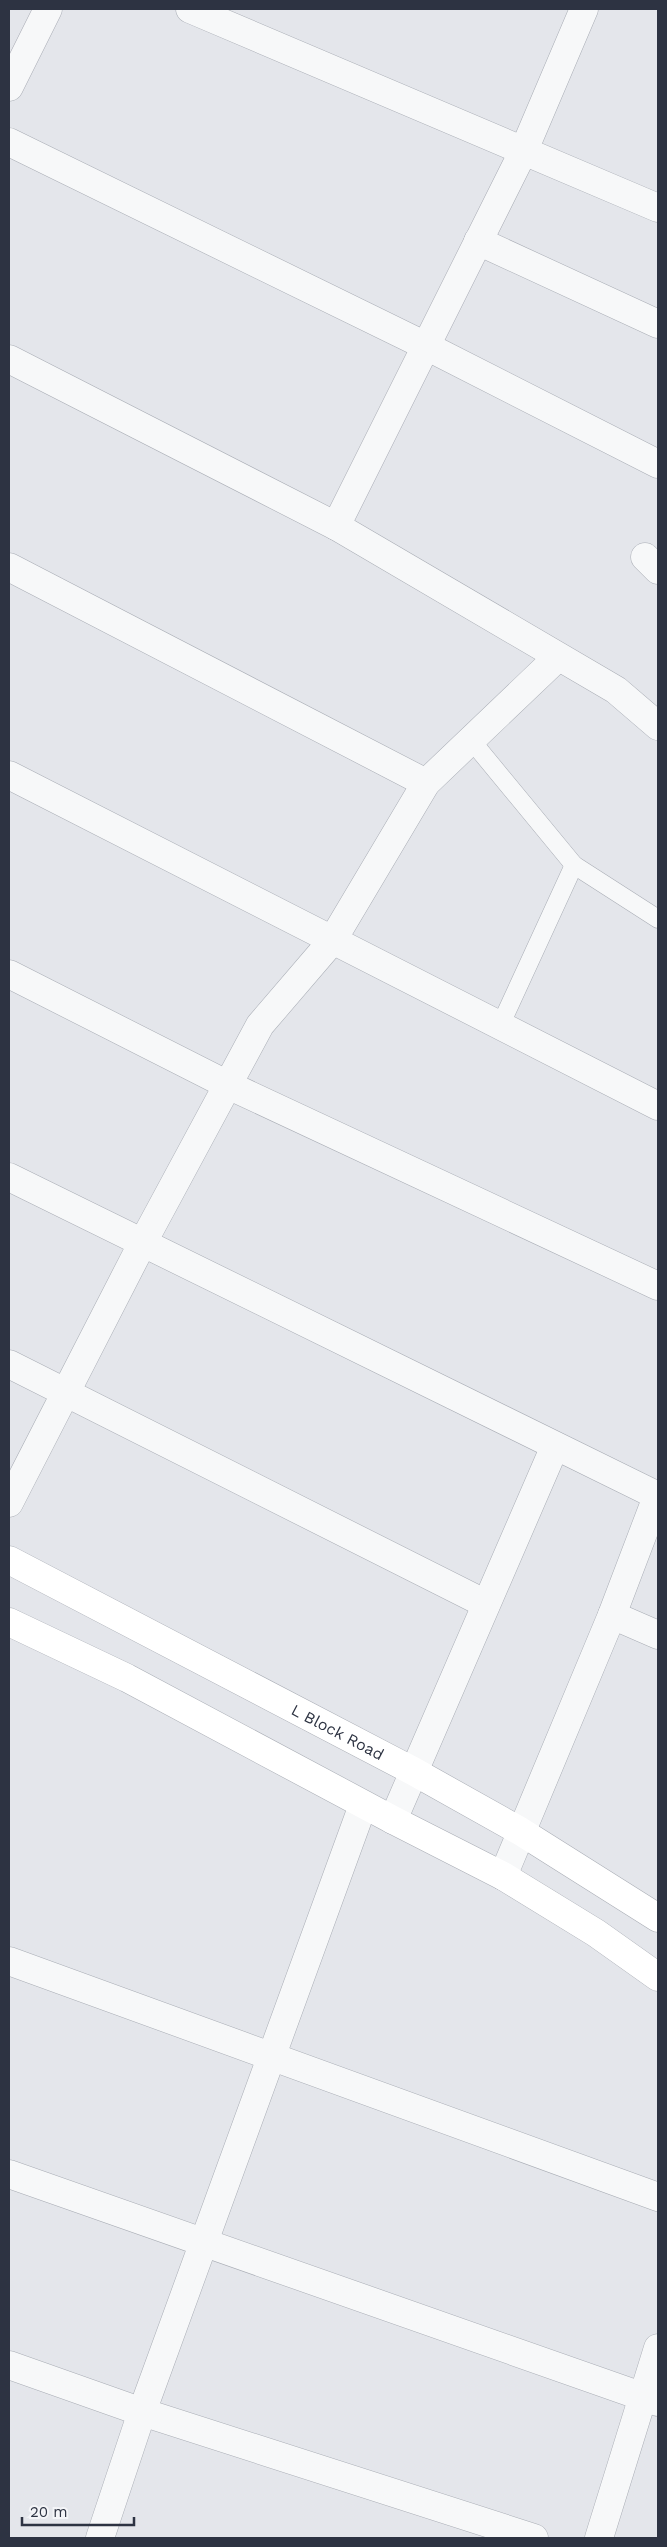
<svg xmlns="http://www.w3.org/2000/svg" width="667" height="2547" viewBox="0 0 667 2547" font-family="'Work Sans',sans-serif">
	<rect width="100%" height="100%" fill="#e4e6eb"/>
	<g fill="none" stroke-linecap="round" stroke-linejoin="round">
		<defs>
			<g id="service">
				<path d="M471 740 574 865 658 919"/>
				<path d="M500 1026 574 865"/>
			</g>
			<g id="minor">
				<path d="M190 9 658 208"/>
				<path d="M9 87 48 9"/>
				<path d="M9 142 426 346 658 464"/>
				<path d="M478 241 658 324"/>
				<path d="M9 359 336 526 616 690 658 726"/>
				<path d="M336 526 524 150 584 9"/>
				<path d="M645 557 658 570"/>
				<path d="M9 567 426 783"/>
				<path d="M9 775 658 1106"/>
				<path d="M9 974 228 1085 658 1286"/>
				<path d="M9 1177 658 1496"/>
				<path d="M9 1364 486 1604"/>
				<path d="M9 1503 142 1244 260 1025 332 941 426 783 558 657"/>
				<path d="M612 1615 658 1635"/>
				<path d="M393 1820 555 1446"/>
				<path d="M503 1876 612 1615 658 1494"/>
				<path d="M9 1961 658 2197"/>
				<path d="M9 2174 658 2402"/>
				<path d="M9 2365 142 2412 534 2538"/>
				<path d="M100 2538 142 2412 363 1805"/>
				<path d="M599 2538 658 2348"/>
			</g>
			<g id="secondary">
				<path id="s1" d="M9 1560 413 1771 520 1831 658 1918"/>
				<path d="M9 1622 127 1678 393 1820 503 1876 596 1933 658 1977"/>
			</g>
		</defs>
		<use href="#service" stroke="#a9adb5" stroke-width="19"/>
		<use href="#minor" stroke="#a9adb5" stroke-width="29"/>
		<use href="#secondary" stroke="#a9adb5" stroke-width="29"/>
		<use href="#service" stroke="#f7f8f9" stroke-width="18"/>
		<use href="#minor" stroke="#f7f8f9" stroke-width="28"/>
		<use href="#secondary" stroke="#fff" stroke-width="28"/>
	</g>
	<g text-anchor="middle" stroke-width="5" stroke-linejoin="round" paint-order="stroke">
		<g font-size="16" fill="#2d3342" stroke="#f4f5f8">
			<text dy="6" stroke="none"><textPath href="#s1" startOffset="371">L Block Road</textPath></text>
		</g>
	</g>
	<rect width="667" height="2547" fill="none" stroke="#2d3342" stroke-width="20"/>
	<path d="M22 2517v8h112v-8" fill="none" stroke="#2d3342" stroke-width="2.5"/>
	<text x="30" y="2517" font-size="15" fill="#2d3342" stroke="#f4f5f8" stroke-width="4" paint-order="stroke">20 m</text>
</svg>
